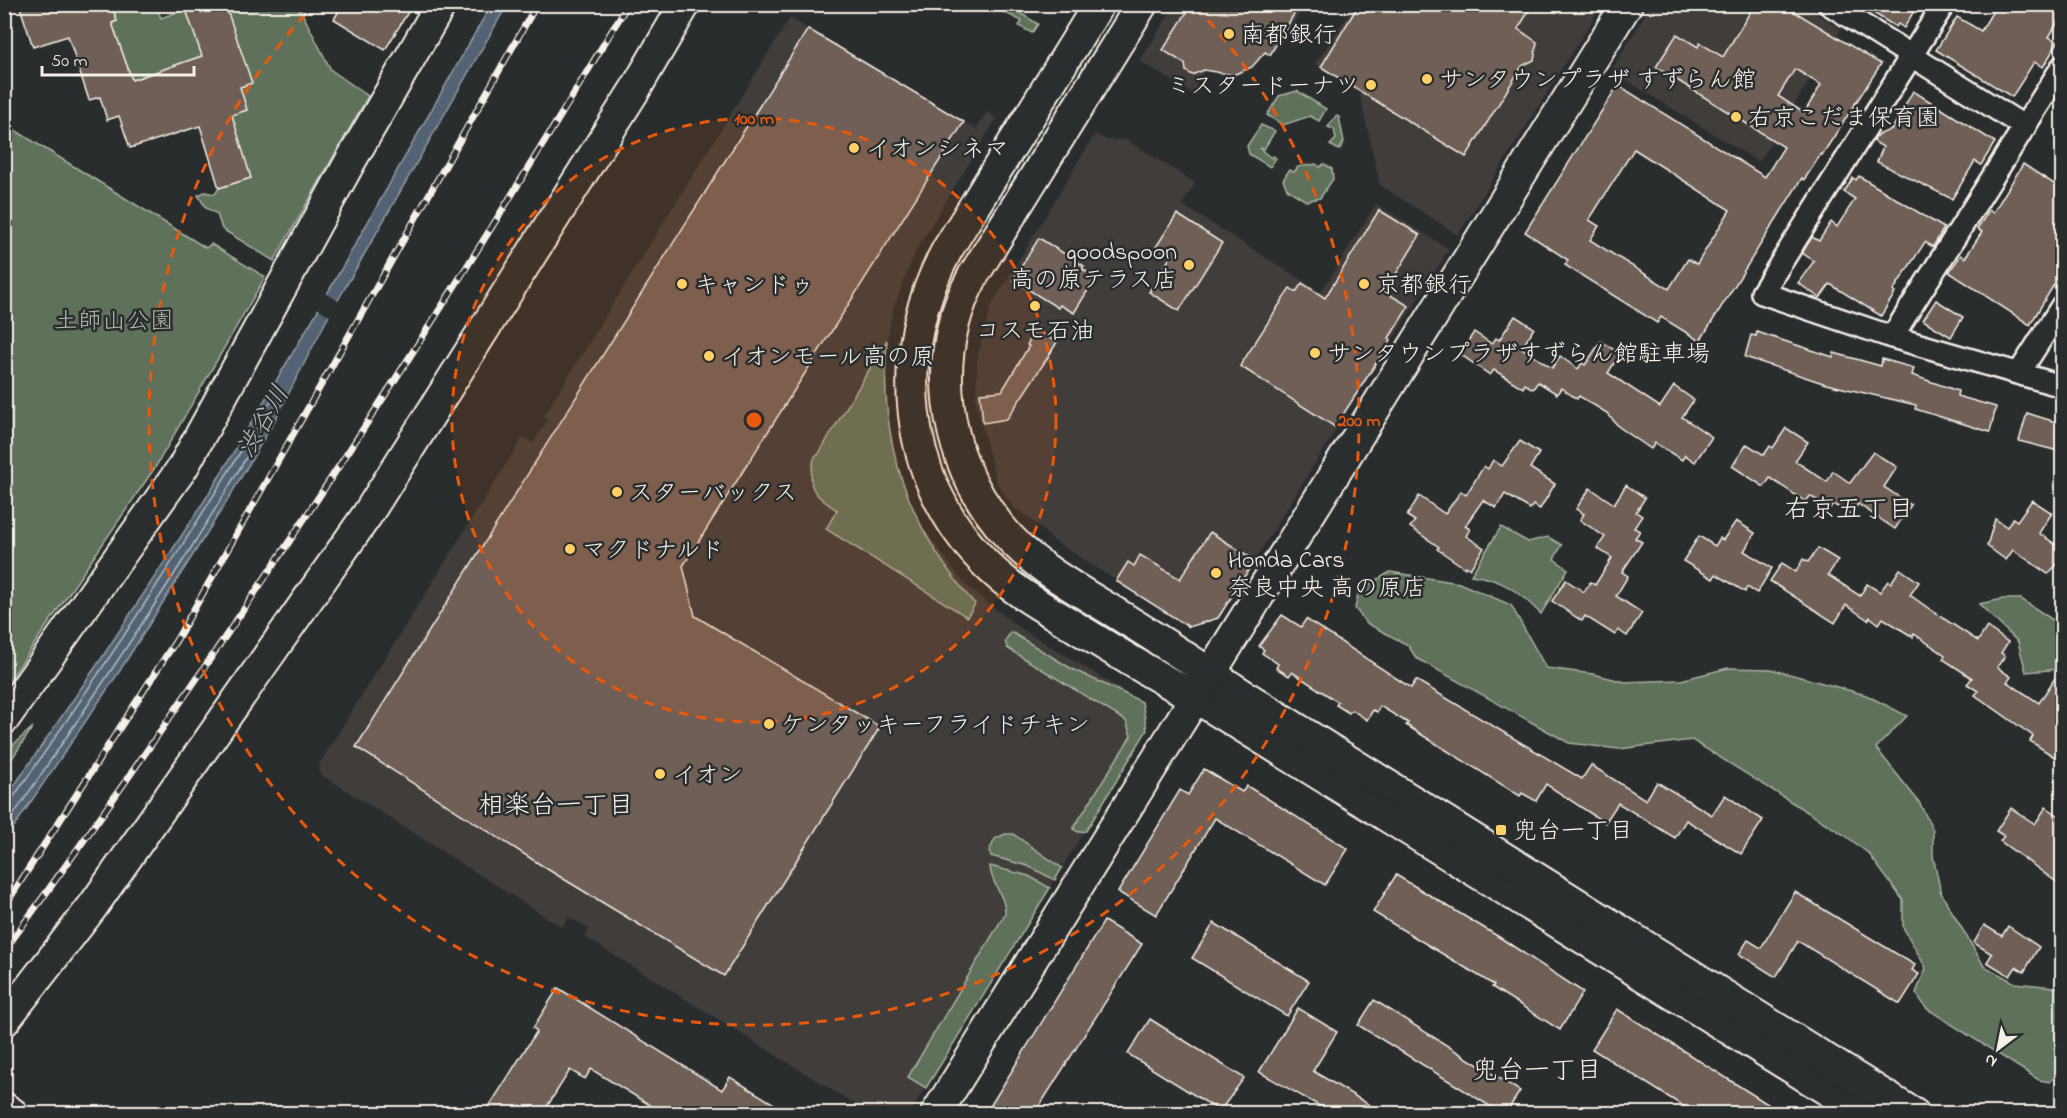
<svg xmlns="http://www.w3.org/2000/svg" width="2067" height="1118" viewBox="0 0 2067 1118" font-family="'Indie Flower','Klee One',sans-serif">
	<rect width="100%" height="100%" fill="#2a2d2e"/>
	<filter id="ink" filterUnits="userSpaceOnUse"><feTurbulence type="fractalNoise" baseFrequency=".0167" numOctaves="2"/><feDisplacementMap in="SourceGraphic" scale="12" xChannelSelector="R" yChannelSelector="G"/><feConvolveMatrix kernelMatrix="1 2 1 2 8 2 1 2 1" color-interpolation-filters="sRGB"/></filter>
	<g filter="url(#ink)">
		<g fill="#3f3c3a">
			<path d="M1175 5H1305L1281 43 1278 41 1270 55 1265 52 1255 65 1239 74H1220L1206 68 1197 83 1195 95 1140 61Z"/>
			<path d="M1355 5H1602L1458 235 1380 185 1359 91 1315 64Z"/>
			<path d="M1651 5H1803L1841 29 1759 162 1611 71Z"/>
			<path d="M790 18 976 129 987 112 997 118 916 250 893 310 887 340 884 376 885 411 894 459 907 498 924 530 966 585 1014 624 1142 702 1147 730 910 1113H869L585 937 589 929 569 917 562 927 320 774 319 764 523 437 533 443 547 420 543 417Z"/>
			<path d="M1095 134 1107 140H1127L1195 183 1182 205 1321 292 1376 204 1449 249 1218 619 1189 627 1054 541 1026 515 1014 508 997 483 976 405 977 358 991 306Z"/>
		</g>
		<g fill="#5e715a" stroke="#a9b1a1" stroke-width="1.5">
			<path d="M133 5H156L161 18 186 9 202 56 132 80 112 23 117 21 114 11Z"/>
			<path d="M225 5H298L331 70 368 96 274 261 222 229 217 214 206 208 198 195 205 192 215 194 219 188 251 178 231 115 247 110 240 87 251 83Z"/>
			<path d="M989 5H1011L1010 7 1038 24 1032 33 1019 26 1022 21Z"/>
			<path d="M1297 91 1326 109 1319 121 1310 116 1283 125 1267 115 1279 96Z"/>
			<path d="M1336 116 1339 117 1344 142 1339 150 1330 145 1336 139 1334 129 1328 127Z"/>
			<path d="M5 124 206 248 211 244 265 277 156 466 5 687Z"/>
			<path d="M1261 125 1275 131 1264 149 1259 148 1271 158 1273 156 1276 158 1270 167 1249 154 1247 146Z"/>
			<path d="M1316 164 1320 167 1324 164 1332 169 1333 179 1320 198 1306 201 1287 189 1283 180 1289 170 1294 172 1298 167Z"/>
			<path d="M887 340C878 442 908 527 975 604L967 617 826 529 837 510C811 494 806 486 815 456L818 455Z"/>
			<path d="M1501 527 1528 542 1548 537 1562 545 1554 559 1568 569 1541 614C1518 591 1503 579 1471 575Z"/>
			<path d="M1390 572 1459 583 1511 605 1546 668 1593 674 1625 682 1681 680 1728 668 1771 669 1866 695 1907 716 1876 748 1919 802 1933 830V856L1941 893 1984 966 2015 983 2062 988V1069L2050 1082 2039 1080 1926 1008 1916 993 1926 968 1903 927V900L1869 854 1846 836 1692 740 1619 749 1569 743 1416 658 1408 645 1366 623 1355 608 1359 590Z"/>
			<path d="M2003 599H2021L2062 626V669L2026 672 2018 642 1979 604Z"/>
			<path d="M1011 632 1072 669 1142 702 1147 730 1086 831 1078 832 1073 829 1131 736 1126 721 1007 648 1005 641Z"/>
			<path d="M33 727 5 769V752Z"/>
			<path d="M1005 834H1013L1062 868 1055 880 1028 866 991 856 989 851 995 839Z"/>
			<path d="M990 866 1029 876 1050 888 926 1088 908 1077 1005 914C1006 896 990 883 990 866Z"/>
		</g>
		<path fill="#526474" stroke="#939ca2" stroke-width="1.5" d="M491 5H507L325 323 274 422 227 501 119 672 5 840V799L101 659 210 492 314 317Z"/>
		<path fill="#2a2d2e" d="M324 292 340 302 331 317 316 307Z"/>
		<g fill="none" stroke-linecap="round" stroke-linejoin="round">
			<path stroke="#b3b9ba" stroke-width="1.5" d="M4 802 12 799C105 668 192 534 274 396L278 395 279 399C253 450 221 499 191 548 131 643 67 736 4 829"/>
		</g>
		<g fill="#6f5f56" stroke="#f4f1e8" stroke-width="1.5" fill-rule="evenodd">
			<path d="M19 4H111L117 21 112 23 132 80 202 56 184 4H225L252 83 240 87 247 110 232 115 251 178 219 188 200 126 130 148 119 116 107 120 100 97 89 100 68 36 33 47Z"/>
			<path d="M343 4H413L385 50 334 19Z"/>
			<path d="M1192 4H1300L1270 55 1265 52 1252 67 1233 75 1204 70 1192 75 1186 71 1185 64 1163 50Z"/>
			<path d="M1359 4H1533L1518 29 1537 42 1534 60 1522 66 1466 157 1321 67Z"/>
			<path d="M1755 4H1782L1881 64 1822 155 1821 154 1804 180 1802 178 1700 341 1661 317 1657 323 1565 265 1568 260 1525 232 1618 85 1765 177 1784 147 1656 67 1677 34 1698 47 1700 43 1723 57ZM1795 69 1821 85 1804 113 1778 96ZM1634 149 1730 210 1697 264 1688 259 1669 289 1590 240 1599 226 1589 220Z"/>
			<path d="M1859 4H1918L1904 28 1898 24 1896 27Z"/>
			<path d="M1997 4H2062V15L2049 37 2058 42 2043 67 2034 62 2012 97 1936 50 1957 17 1981 31Z"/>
			<path d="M808 29 964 122 683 566 695 616 880 727 724 976 552 872 356 747Z"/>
			<path d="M1913 91 1995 142 1981 165 1975 161 1952 199 1877 162 1883 147 1873 141 1876 136 1892 129Z"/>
			<path d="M2023 164 2062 189V271L2030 325 1949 272 1961 255 1965 258 1982 232 1977 229 1989 210 1993 213Z"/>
			<path d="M1859 176 1944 228 1933 247 1925 242 1893 291 1895 293 1881 316 1830 284 1820 298 1798 283 1814 261 1802 253 1812 237 1819 241 1831 222 1837 227 1855 199 1844 192 1853 178 1856 180Z"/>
			<path d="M1379 210 1420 235 1385 292 1409 306 1389 338 1391 340 1335 427 1240 366 1290 288 1296 292 1302 283 1325 298Z"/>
			<path d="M1177 214 1222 243 1179 311 1149 292 1171 256 1156 247Z"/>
			<path d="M1039 238 1084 266 1082 269 1096 277 1074 313 1060 305 1058 308 1013 280Z"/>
			<path d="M1936 300 1963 317 1951 337 1923 320Z"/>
			<path d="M1515 316 1534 328 1522 348 1552 368 1560 356 1578 369 1582 363 1585 365 1601 341 1620 354 1608 373 1660 407 1674 386 1694 400 1682 417 1712 437 1695 462 1685 455 1682 460 1655 443 1651 449 1619 427 1607 413 1579 396 1577 399 1561 388 1557 394 1538 382 1533 389 1525 384 1523 388 1494 370 1490 375 1460 354 1474 332 1492 344 1496 338 1499 340Z"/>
			<path d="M1035 330 1057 342 1048 357 1007 419 983 423 980 393 1002 391 1029 346 1027 345Z"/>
			<path d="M1757 332 1833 357 1834 353 1881 366 1882 359 1914 368 1912 375 1958 391 1957 396 1996 407 1990 432 1915 409 1916 405 1826 384 1745 357 1751 335 1756 336Z"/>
			<path d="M2027 413 2062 424V452L2019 441Z"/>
			<path d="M1786 428 1808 442 1795 461 1827 482 1833 471 1850 483 1873 452 1897 467 1884 487 1911 505 1895 529 1858 504 1851 515 1833 504 1830 508 1810 496 1806 502 1770 478 1764 487 1732 466 1747 444 1764 455 1770 446 1773 448Z"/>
			<path d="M1520 441 1539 453 1530 468 1555 484 1540 509 1533 505 1530 509 1505 494 1496 508 1483 500 1465 526 1470 529 1466 536 1484 548 1470 569 1466 566 1465 568 1437 549 1439 547 1410 527 1415 521 1407 516 1419 496 1445 514 1461 491 1466 495 1484 466 1488 469 1493 460 1502 466Z"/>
			<path d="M1626 485 1645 498 1636 512 1642 516 1634 528 1640 531 1635 538 1642 542 1622 572 1628 576 1616 596 1642 613 1627 636 1618 630 1615 635 1585 616 1582 621 1552 601 1566 580 1584 592 1590 582 1595 585 1612 558 1597 548 1605 537 1580 520 1584 514 1576 509 1590 488 1614 504Z"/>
			<path d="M2032 500 2052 513 2039 533 2062 549V559L2048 574 2013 550 2006 560 1987 546 1995 519 2007 527 2013 518 2017 521Z"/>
			<path d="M1736 521 1755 533 1744 551 1772 568 1757 593 1747 587 1745 592 1716 574 1713 579 1683 561 1699 536 1715 546 1720 538 1723 540Z"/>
			<path d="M1210 532 1255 560 1218 618 1189 627 1116 581 1128 562 1134 566 1140 555 1180 579Z"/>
			<path d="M1818 548 1838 560 1828 575 1860 596 1867 584 1880 592 1888 581 1891 583 1900 569 1919 582 1910 595 1935 613 1978 641 1987 627 2008 642 2001 653 2005 656 1997 667 2011 677 2007 682 2039 703 2062 667V762L2030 741 2033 736 1975 695 1978 691 1967 684 1972 678 1943 659 1945 655 1914 634 1913 637 1883 618 1879 624 1870 617 1868 620 1846 605 1835 623 1770 581 1782 563 1796 572 1803 559 1808 562Z"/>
			<path d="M1282 615 1301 627 1306 619 1411 688 1416 680 1582 779 1591 765 1646 800 1657 782 1712 815 1725 795 1763 820 1741 854 1686 820 1675 838 1618 803 1605 823 1546 784 1536 801 1522 793 1520 796 1406 725 1408 723 1380 706 1377 712 1373 710 1367 720 1352 710 1349 713 1336 705 1338 702 1292 672 1289 676 1276 668 1278 664 1262 653 1264 650 1259 646Z"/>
			<path d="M1204 769 1242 792 1247 786 1348 849 1325 885 1215 818 1156 915 1118 892 1180 790 1188 795Z"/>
			<path d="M2046 807 2062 818V886L2000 841 2004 836 1996 831 2011 808 2035 824Z"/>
			<path d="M1396 875 1499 937 1583 992 1560 1030 1492 987 1494 985 1373 912Z"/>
			<path d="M1795 892 1915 965 1912 970 1919 974 1900 1004 1798 941 1776 977 1739 954 1748 940 1761 948Z"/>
			<path d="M1104 921 1142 944 1035 1113H986Z"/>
			<path d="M1214 923 1309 981 1287 1016 1192 958Z"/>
			<path d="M1984 925 2002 936 2008 926 2039 947 2024 972 2016 967 2010 976 1987 962 1992 954 1974 943Z"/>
			<path d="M558 988 722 1090 730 1077 789 1113H663L591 1069 585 1079 570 1070 543 1113H485L537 1031 533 1028Z"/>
			<path d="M1374 1000 1520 1091 1506 1113H1501L1358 1025Z"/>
			<path d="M1298 1008 1337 1032 1313 1071 1383 1113H1332L1259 1072Z"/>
			<path d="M1617 1009 1782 1113H1694L1592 1049Z"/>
			<path d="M1150 1019 1244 1078 1220 1111 1128 1054Z"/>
		</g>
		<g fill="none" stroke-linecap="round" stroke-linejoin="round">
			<defs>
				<g id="street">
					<path d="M1829 4 2025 127"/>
					<path d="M1944 4 1762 293 1892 337 2062 386"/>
					<path d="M1892 337 2062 67"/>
					<path d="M2019 373 2062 306"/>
				</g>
				<g id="secondary">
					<path d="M1099 4 947 250C891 352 902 478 984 562 1009 588 1039 605 1069 623 1111 649 1151 674 1195 697L1866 1114"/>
					<path d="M1142 4 973 276C929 356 943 455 999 525 1032 568 1085 593 1130 622 1176 650 1221 681 1267 710 1482 845 1698 979 1914 1114"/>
					<path d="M4 719 183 467 350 162 441 4"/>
					<path d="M4 1021 93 906 367 515 636 88 685 4"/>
					<path d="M4 1108 13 1114"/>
					<path d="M936 1114 1627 4"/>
				</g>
			</defs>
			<use href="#street" stroke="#f4f1e8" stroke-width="26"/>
			<use href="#secondary" stroke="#f4f1e8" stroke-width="34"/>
			<use href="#street" stroke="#2a2d2e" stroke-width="21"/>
			<use href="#secondary" stroke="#2a2d2e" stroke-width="30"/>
			<defs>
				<g id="rail">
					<path d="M4 907 177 639 537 4"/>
					<path d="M4 951C227 646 434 328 628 4"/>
				</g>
			</defs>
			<use href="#rail" stroke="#f4f1e8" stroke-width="7"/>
			<use href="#rail" stroke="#2a2d2e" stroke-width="4.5" stroke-dasharray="14" stroke-linecap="butt"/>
		</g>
	</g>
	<circle cx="754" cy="420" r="302" fill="#e8590c" fill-opacity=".12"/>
	<g fill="none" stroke="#e8590c" stroke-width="3" stroke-dasharray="10 8">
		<circle cx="754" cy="420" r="302"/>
		<path d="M1196 7A605 605 0 1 1 312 7"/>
	</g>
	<g fill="#ffd166" stroke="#2a2d2e" stroke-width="2">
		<circle cx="1229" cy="34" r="6"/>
		<circle cx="1427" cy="79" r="6"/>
		<circle cx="1371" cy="85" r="6"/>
		<circle cx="1736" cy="117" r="6"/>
		<circle cx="854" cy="148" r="6"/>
		<circle cx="1189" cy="265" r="6"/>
		<circle cx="682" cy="284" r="6"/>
		<circle cx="1364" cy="284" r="6"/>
		<circle cx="1035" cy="306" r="6"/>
		<circle cx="1315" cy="353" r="6"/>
		<circle cx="709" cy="356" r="6"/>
		<circle cx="617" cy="492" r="6"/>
		<circle cx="570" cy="549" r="6"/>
		<circle cx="1216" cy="573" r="6"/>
		<circle cx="769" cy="724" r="6"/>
		<circle cx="660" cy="774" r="6"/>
		<rect x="1495" y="824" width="12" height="12" rx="3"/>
	</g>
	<g text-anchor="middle" stroke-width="5" stroke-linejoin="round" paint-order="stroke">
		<g font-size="24" fill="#f4f1e8" stroke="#2a2d2e" text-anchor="start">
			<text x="1241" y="42">南都銀行</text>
			<text x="1439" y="87">サンタウンプラザ すずらん館</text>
			<text x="1359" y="93" text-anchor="end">ミスタードーナツ</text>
			<text x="1748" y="125">右京こだま保育園</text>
			<text x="866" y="156">イオンシネマ</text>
			<text x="1177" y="259" text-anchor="end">goodspoon<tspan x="1177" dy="28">高の原テラス店</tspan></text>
			<text x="694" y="292">キャンドゥ</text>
			<text x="1376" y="292">京都銀行</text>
			<text x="1035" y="338" text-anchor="middle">コスモ石油</text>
			<text x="1327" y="361">サンタウンプラザすずらん館駐車場</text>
			<text x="721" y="364">イオンモール高の原</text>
			<text x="629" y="500">スターバックス</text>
			<text x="582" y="557">マクドナルド</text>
			<text x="1228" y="567">Honda Cars<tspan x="1228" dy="28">奈良中央 高の原店</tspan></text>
			<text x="781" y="732">ケンタッキーフライドチキン</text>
			<text x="672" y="782">イオン</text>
			<text x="1513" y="838">兜台一丁目</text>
		</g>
		<g font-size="24" fill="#b0b7a8" stroke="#2a2d2e">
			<text x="114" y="328">土師山公園</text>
		</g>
		<g font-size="26" font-style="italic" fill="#b3b9ba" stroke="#2a2d2e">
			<text transform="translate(262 421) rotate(-60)" y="9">渋谷川</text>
		</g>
		<g font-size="26" fill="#f4f1e8" stroke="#2a2d2e">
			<text x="1849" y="517">右京五丁目</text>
			<text x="556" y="813">相楽台一丁目</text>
			<text x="1537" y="1078">兜台一丁目</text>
		</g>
	</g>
	<circle cx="754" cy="420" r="9" fill="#e8590c" stroke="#2a2d2e" stroke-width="3"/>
	<g font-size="18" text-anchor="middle" font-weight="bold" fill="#e8590c" stroke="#2a2d2e" stroke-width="5" stroke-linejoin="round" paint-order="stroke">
		<text x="754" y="124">100 m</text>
		<text x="1359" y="426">200 m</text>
	</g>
	<rect width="2067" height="1118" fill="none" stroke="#2a2d2e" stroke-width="24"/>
	<rect x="12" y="12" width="2043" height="1094" fill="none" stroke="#f4f1e8" stroke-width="2" filter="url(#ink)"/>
	<g transform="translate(1998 1049) rotate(212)" stroke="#2a2d2e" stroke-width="4.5" paint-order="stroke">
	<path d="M0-4.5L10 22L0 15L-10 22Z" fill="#f4f1e8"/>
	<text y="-9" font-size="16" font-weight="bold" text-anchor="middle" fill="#f4f1e8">N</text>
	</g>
	<path d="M42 66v9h152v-9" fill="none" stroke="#f4f1e8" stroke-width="3"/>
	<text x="51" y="66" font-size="18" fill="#f4f1e8" stroke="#2a2d2e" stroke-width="4.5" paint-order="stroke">50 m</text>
</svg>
